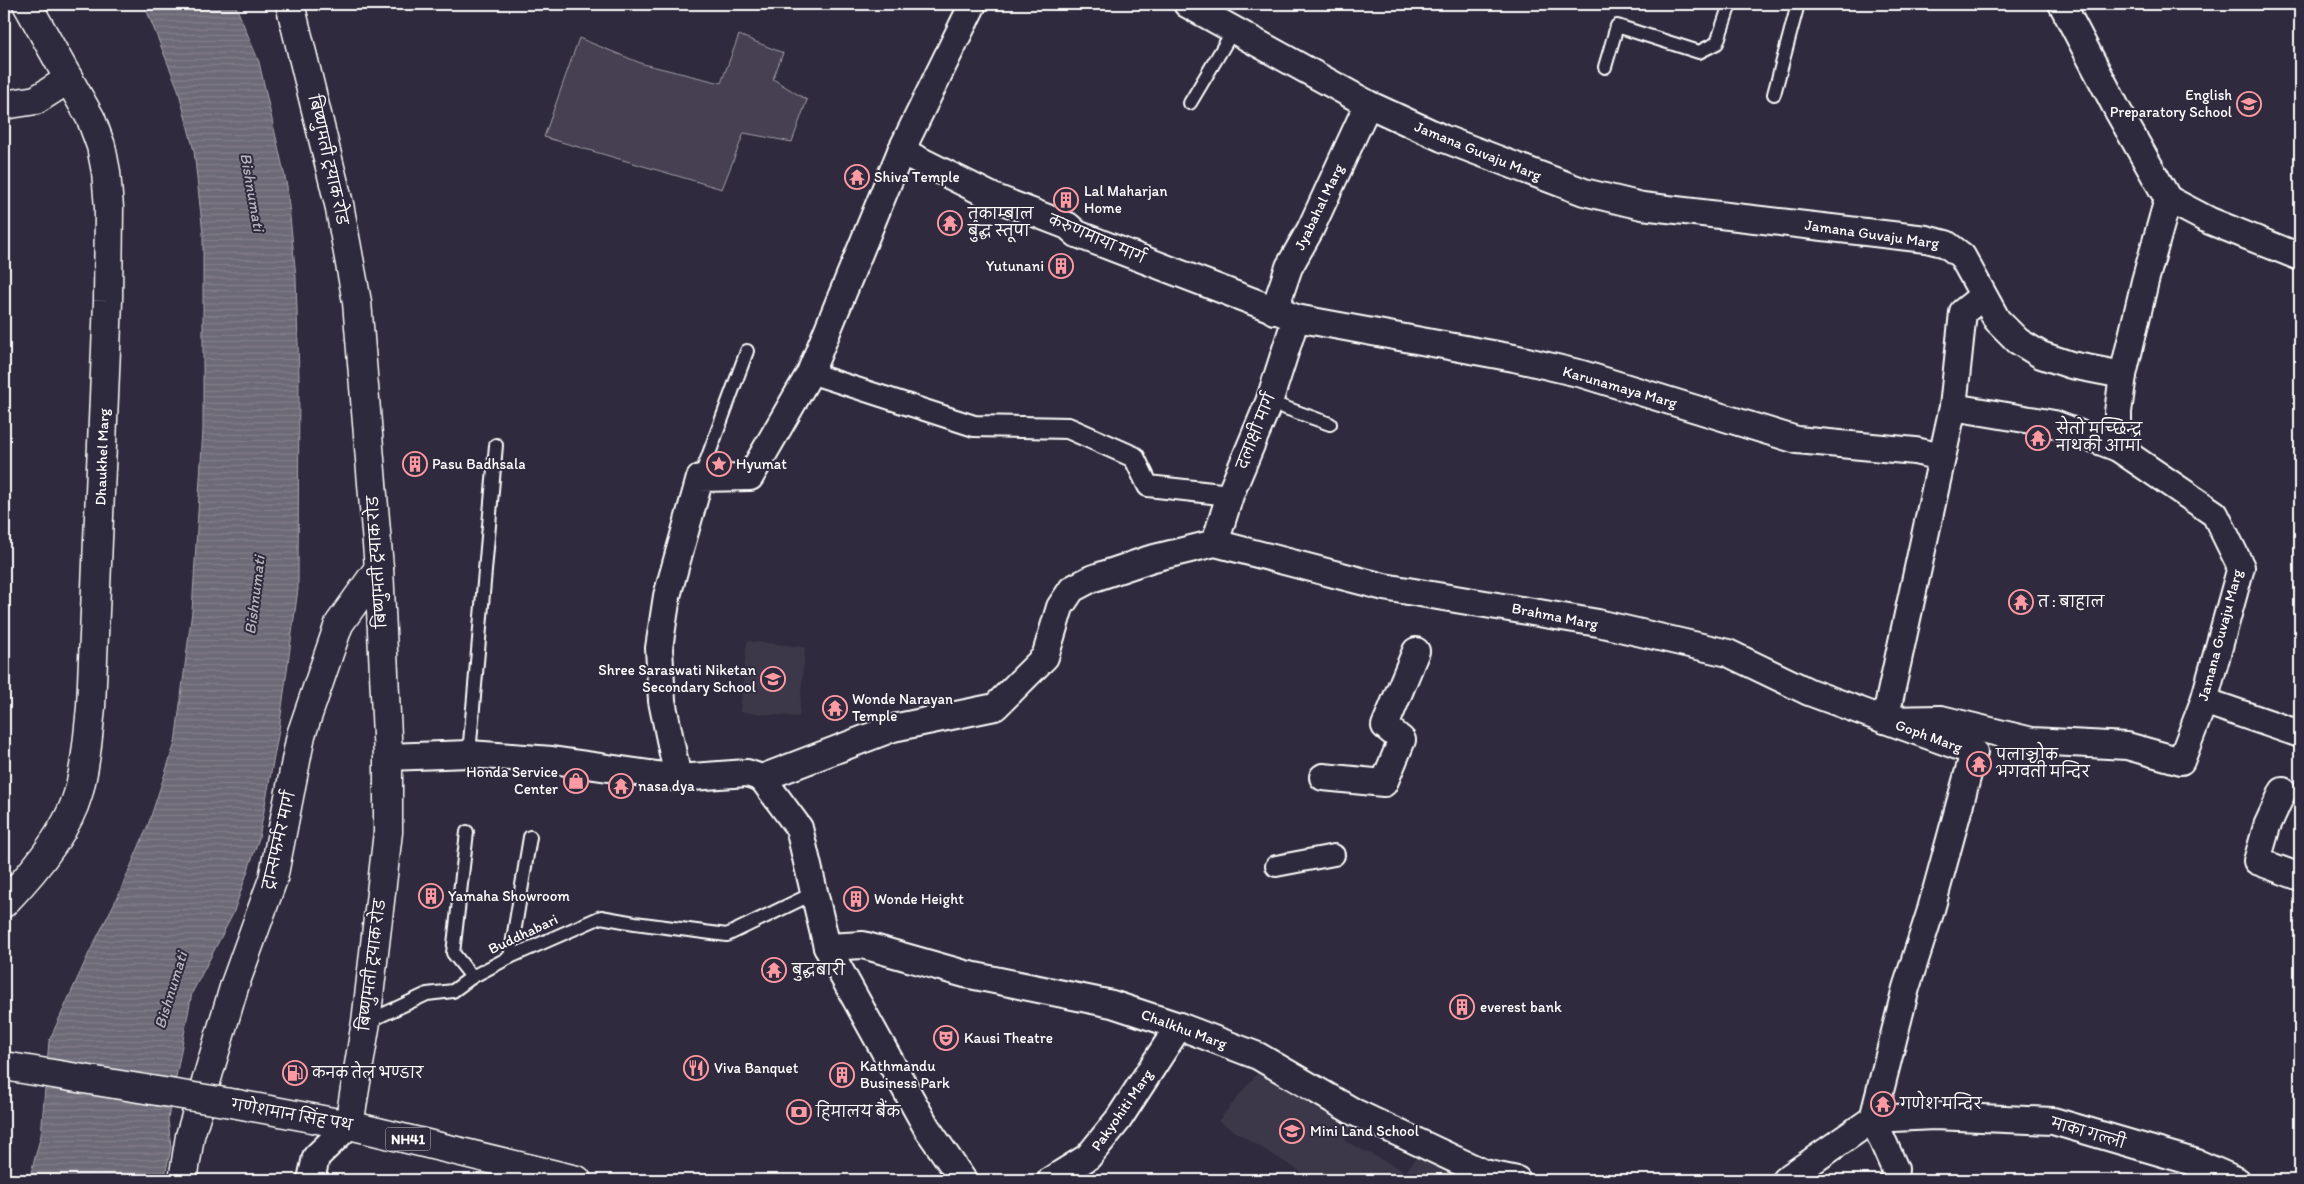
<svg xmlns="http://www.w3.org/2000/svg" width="2304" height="1184" viewBox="0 0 2304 1184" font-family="Itim,'Playpen Sans Deva',sans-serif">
	<defs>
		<pattern id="water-rules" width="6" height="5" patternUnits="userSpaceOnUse" patternTransform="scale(1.25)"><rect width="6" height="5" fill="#6d6a77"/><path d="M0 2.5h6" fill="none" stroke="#83808b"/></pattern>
	</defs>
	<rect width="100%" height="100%" fill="#2f2a3d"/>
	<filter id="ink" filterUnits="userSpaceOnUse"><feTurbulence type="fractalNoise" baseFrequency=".02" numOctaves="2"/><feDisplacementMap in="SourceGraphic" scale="10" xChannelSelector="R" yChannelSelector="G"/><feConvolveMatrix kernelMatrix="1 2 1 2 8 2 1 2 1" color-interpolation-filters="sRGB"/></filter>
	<g filter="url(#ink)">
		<g fill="#3c3749">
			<path d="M747 641 805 647 799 717 740 712Z"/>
			<path d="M1260 1070 1355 1122 1345 1141 1406 1172 1422 1148 1489 1180H1314L1218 1121Z"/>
		</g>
		<path fill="#464152" stroke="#a2a0a8" d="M739 35 783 53 773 79 807 100 792 142 744 133 722 189 544 137 579 38 643 64 721 83Z"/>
		<path fill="url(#water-rules)" stroke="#a7a6ad" d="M144 4H235L259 62 287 186 296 277 299 376 298 589 279 730 259 838 233 914 192 993 168 1119 171 1148 164 1180H29L41 1135 49 1041 89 953 119 894 148 825 175 743 192 611 203 429V234L194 151 178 89Z"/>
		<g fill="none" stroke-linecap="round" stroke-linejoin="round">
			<defs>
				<g id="service">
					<path d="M1605 67 1617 26 1699 52 1717 43 1730 4"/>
					<path d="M1774 94 1798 4"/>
					<path d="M1190 103 1234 29"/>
					<path d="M1269 402 1330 424"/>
					<path d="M700 478 747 351"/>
					<path d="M469 754 496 445"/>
					<path d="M467 832 453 953 472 977"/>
					<path d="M510 957 530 837"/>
					<path d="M367 1022 427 994 453 991 472 977 510 957 601 917 635 923 727 935 814 893"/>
				</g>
				<g id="pedestrian">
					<path d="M810 373 974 426 1068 428 1134 457 1148 486 1230 495"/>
					<path d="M1276 866 1334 855"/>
				</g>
				<g id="minor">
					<path d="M973 4 901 151 810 373 750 477 700 478 667 596 659 648 662 701 678 778 747 773 762 778 893 728 995 707 1045 657 1060 607 1072 589 1091 579 1150 559 1215 543 1384 587 1598 623 1728 653 1809 692 1885 720 1941 719 2032 741 2127 746 2181 761 2204 701 2241 567 2215 514 2118 448V412L2123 375 2071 365 2041 355 2018 341 1997 320 1962 256 1946 244 1926 239 1642 206 1584 192 1442 138 1368 104 1187 4"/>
					<path d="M2062 4 2118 111 2168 199"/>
					<path d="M901 151 993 197 1068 226 1077 234 1296 318 1514 358 1582 374 1797 440 1915 451 1942 457"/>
					<path d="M2168 199 2210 221 2300 257"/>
					<path d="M1274 311 1289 267 1310 230 1368 104"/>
					<path d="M2123 375 2145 281 2168 199"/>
					<path d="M1953 407 1963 312 1983 296"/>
					<path d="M1215 543 1230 495 1269 402 1296 318"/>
					<path d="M2204 701 2300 734"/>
					<path d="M388 757 469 754 552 760 678 778"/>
					<path d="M1323 777 1384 783 1402 740 1385 726 1416 651"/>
					<path d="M762 778 799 828 827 947 927 1128 963 1180"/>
					<path d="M2283 791 2267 826 2257 861 2300 877"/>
					<path d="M827 947 863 945 965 974 1112 1004 1179 1026 1258 1056 1354 1112 1484 1173 1517 1180"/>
					<path d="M1873 1119 1934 1116 2053 1121 2197 1163 2236 1180"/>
					<path d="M1873 1119 1895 1169 1894 1180"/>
					<path d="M311 1180 316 1157 349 1125"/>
					<path d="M1051 1180 1088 1157 1118 1120 1179 1026"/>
					<path d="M1785 1180 1873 1119 1906 988 1930 913 1974 752 1885 720 1953 407 2054 424 2118 448"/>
				</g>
				<g id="secondary">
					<path d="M290 4 339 204 357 302 379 568 388 757V832L366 1022 349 1125"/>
					<path d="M4 105 36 100 69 79"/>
					<path d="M4 903C31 875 67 832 78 794 86 765 88 736 91 707L108 301 109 208 106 172 101 146 91 119 27 4"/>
					<path d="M183 1180 190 1136 235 984 273 879 301 735 339 624 379 568"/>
				</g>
				<path id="trunk" d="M237 1104 349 1125 577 1180"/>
			</defs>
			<use href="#service" stroke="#fff" stroke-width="16"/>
			<use href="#pedestrian" stroke="#fff" stroke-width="24"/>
			<use href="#minor" stroke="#fff" stroke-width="30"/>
			<use href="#secondary" stroke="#fff" stroke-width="31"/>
			<use href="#trunk" stroke="#fff" stroke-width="31"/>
			<use href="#service" stroke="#2f2a3d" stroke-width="12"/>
			<use href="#pedestrian" stroke="#2f2a3d" stroke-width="20"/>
			<use href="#minor" stroke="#2f2a3d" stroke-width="26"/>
			<use href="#secondary" stroke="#2f2a3d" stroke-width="28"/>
			<use href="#trunk" stroke="#2f2a3d" stroke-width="28"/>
			<defs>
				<path id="trunk-bridge" d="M4 1066 237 1104"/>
			</defs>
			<use href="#trunk-bridge" stroke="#fff" stroke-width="31" stroke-linecap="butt"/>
			<use href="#trunk-bridge" stroke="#2f2a3d" stroke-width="28"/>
		</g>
	</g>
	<defs>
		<symbol id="school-ring" viewBox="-11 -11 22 22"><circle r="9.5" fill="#2f2a3d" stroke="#ff9aa2" stroke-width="1.5"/><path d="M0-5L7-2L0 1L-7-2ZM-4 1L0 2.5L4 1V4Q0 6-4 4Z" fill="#ff9aa2"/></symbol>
		<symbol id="temple-ring" viewBox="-11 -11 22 22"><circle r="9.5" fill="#2f2a3d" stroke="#ff9aa2" stroke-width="1.5"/><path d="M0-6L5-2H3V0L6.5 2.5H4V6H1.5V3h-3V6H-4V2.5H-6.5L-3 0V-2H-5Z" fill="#ff9aa2"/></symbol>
		<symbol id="building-ring" viewBox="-11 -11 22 22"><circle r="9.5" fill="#2f2a3d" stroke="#ff9aa2" stroke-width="1.5"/><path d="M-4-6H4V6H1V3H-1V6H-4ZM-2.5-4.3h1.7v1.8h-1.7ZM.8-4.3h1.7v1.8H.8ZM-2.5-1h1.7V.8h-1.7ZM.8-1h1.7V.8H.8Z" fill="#ff9aa2"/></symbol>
		<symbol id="sight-ring" viewBox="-11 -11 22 22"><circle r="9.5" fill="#2f2a3d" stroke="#ff9aa2" stroke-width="1.5"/><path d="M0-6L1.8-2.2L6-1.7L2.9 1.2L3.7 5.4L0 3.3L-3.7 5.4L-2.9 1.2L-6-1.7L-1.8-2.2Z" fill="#ff9aa2"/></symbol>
		<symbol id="shop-ring" viewBox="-11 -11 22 22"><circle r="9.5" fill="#2f2a3d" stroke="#ff9aa2" stroke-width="1.5"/><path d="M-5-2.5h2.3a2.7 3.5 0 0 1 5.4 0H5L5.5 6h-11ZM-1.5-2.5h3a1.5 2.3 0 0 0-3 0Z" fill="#ff9aa2"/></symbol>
		<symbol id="theatre-ring" viewBox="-11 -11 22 22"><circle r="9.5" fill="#2f2a3d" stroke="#ff9aa2" stroke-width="1.5"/><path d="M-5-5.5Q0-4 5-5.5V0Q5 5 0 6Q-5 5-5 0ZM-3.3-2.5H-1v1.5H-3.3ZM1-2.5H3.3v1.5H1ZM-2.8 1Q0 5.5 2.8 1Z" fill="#ff9aa2"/></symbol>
		<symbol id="restaurant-ring" viewBox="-11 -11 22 22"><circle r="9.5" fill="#2f2a3d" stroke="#ff9aa2" stroke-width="1.5"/><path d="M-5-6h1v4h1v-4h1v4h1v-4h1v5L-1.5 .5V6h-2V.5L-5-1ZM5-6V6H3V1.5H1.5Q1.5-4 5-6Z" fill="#ff9aa2"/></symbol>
		<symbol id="fuel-ring" viewBox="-11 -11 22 22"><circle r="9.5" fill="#2f2a3d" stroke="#ff9aa2" stroke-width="1.5"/><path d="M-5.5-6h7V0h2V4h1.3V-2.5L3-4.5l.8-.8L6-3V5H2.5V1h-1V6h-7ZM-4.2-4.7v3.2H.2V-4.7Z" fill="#ff9aa2"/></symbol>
		<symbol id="bank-ring" viewBox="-11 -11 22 22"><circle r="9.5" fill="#2f2a3d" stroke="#ff9aa2" stroke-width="1.5"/><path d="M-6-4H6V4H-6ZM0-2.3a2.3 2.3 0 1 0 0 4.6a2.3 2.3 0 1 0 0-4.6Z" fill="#ff9aa2"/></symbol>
	</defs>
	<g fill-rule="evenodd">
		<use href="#school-ring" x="2235" y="90" width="28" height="28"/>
		<use href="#temple-ring" x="843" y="163" width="28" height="28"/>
		<use href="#building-ring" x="1052" y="186" width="28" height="28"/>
		<use href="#temple-ring" x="936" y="209" width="28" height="28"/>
		<use href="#building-ring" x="1047" y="252" width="28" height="28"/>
		<use href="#temple-ring" x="2024" y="424" width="28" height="28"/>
		<use href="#building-ring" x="401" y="450" width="28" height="28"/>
		<use href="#sight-ring" x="705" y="450" width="28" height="28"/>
		<use href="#temple-ring" x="2007" y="588" width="28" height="28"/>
		<use href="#school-ring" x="759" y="665" width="28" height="28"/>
		<use href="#temple-ring" x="821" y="694" width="28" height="28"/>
		<use href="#temple-ring" x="1965" y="750" width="28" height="28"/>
		<use href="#shop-ring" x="562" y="767" width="28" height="28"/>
		<use href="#temple-ring" x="607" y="772" width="28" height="28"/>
		<use href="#building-ring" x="417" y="882" width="28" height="28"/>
		<use href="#building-ring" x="842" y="885" width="28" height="28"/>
		<use href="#temple-ring" x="760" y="956" width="28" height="28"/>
		<use href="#building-ring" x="1448" y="993" width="28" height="28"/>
		<use href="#theatre-ring" x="932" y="1024" width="28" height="28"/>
		<use href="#restaurant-ring" x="682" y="1054" width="28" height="28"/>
		<use href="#fuel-ring" x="281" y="1059" width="28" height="28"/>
		<use href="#building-ring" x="828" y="1061" width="28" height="28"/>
		<use href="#temple-ring" x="1869" y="1090" width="28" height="28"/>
		<use href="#bank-ring" x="785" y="1098" width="28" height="28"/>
		<use href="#school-ring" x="1278" y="1117" width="28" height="28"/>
	</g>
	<g text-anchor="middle" stroke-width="4" stroke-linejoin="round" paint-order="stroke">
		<rect fill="#2f2a3d" stroke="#c1bfc5" stroke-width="1" x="385.5" y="1127.5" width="45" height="23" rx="4"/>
		<g font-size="14" font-weight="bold" fill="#fff">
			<text x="408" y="1144">NH41</text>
		</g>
		<g font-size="15" fill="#fff" stroke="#2f2a3d" text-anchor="start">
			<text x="2232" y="100" text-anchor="end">English<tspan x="2232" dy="17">Preparatory School</tspan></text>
			<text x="874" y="182">Shiva Temple</text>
			<text x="1084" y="196">Lal Maharjan<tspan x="1084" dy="17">Home</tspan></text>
			<text x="968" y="219">तुकाम्बाल<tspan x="968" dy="17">बुद्ध स्तूपा</tspan></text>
			<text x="1044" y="271" text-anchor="end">Yutunani</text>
			<text x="2056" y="434">सेतो मच्छिन्द्र<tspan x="2056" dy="17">नाथकी आमा</tspan></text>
			<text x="432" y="469">Pasu Badhsala</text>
			<text x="736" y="469">Hyumat</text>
			<text x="2038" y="607">त : बाहाल</text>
			<text x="756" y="675" text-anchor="end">Shree Saraswati Niketan<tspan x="756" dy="17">Secondary School</tspan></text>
			<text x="852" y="704">Wonde Narayan<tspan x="852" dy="17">Temple</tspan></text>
			<text x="1996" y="760">पलाञ्चोक<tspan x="1996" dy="17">भगवती मन्दिर</tspan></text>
			<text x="558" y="777" text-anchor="end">Honda Service<tspan x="558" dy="17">Center</tspan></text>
			<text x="638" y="791">nasa dya</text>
			<text x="448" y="901">Yamaha Showroom</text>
			<text x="874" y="904">Wonde Height</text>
			<text x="792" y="975">बुद्धबारी</text>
			<text x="1480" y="1012">everest bank</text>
			<text x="964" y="1043">Kausi Theatre</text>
			<text x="860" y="1071">Kathmandu<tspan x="860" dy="17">Business Park</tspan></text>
			<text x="714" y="1073">Viva Banquet</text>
			<text x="312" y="1078">कनक तेल भण्डार</text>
			<text x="1900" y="1109">गणेश मन्दिर</text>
			<text x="816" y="1117">हिमालय बैंक</text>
			<text x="1310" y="1136">Mini Land School</text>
		</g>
		<g font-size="15" fill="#fff" stroke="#2f2a3d">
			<text transform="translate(1478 151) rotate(22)" y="5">Jamana Guvaju Marg</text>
			<text transform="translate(328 160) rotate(77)" y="5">बिष्णुमती ट्रयाक रोड</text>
			<text transform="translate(1319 207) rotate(-64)" y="5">Jyabahal Marg</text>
			<text transform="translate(1872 234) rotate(8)" y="5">Jamana Guvaju Marg</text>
			<text transform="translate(1097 239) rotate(23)" y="5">करुणमाया मार्ग</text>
			<text transform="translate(1620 387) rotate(16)" y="5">Karunamaya Marg</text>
			<text transform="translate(1256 431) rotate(-68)" y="5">दलाक्षी मार्ग</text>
			<text transform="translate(102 457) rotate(-88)" y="5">Dhaukhel Marg</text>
			<text transform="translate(377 562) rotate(-94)" y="5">बिष्णुमती ट्रयाक रोड</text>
			<text transform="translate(1555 616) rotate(11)" y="5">Brahma Marg</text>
			<text transform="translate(2220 635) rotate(-75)" y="5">Jamana Guvaju Marg</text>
			<text transform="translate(1929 736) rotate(20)" y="5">Goph Marg</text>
			<text transform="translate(279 840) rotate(-77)" y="5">ट्रान्सफर्मर मार्ग</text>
			<text transform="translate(523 934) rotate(-25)" y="5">Buddhabari</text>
			<text transform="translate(372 965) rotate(-83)" y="5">बिष्णुमती ट्रयाक रोड</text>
			<text transform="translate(1184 1029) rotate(20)" y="5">Chalkhu Marg</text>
			<text transform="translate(1122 1110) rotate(-55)" y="5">Pakyohiti Marg</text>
			<text transform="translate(292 1115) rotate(10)" y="5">गणेशमान सिंह पथ</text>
			<text transform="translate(2088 1133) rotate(16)" y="5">माका गल्ली</text>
		</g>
		<g font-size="16" font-style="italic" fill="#b6b4bb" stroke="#2f2a3d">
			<text transform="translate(253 192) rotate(80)" y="6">Bishnumati</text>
			<text transform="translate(254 595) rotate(-83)" y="6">Bishnumati</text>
			<text transform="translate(170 990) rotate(-73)" y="6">Bishnumati</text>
		</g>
	</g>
	<rect width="2304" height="1184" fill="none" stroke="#2f2a3d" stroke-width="20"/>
	<rect x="10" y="10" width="2284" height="1164" fill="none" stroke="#fff" stroke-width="2" filter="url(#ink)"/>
</svg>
